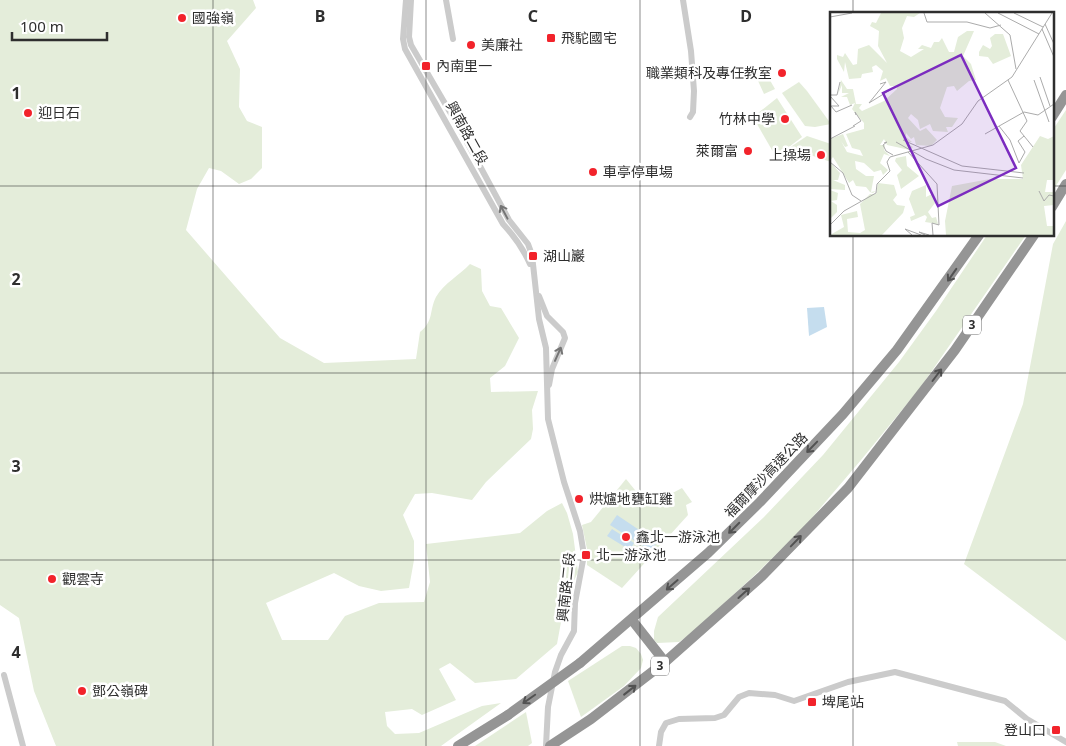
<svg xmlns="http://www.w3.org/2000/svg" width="1066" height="746" viewBox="0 0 1066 746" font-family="'Noto Sans','Noto Sans TC',sans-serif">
	<rect width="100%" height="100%" fill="#fff"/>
	<g fill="#e4edda">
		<path d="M0 0H253L256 8 227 41 240 69 239 107 247 121 262 127V168L251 179 239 184 221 171 209 168 197 189 186 230 280 338 324 363 416 359 420 332C434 321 429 311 436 297 444 283 460 275 470 264L481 269 482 291 490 306 501 308 519 338 505 366 490 378 491 392 538 391 532 410 533 429 531 439 486 482 472 500 432 493 415 494 403 515 414 541V560L409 588 381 591 359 586 334 573 266 603 282 640H328L345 616 379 603 424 602 430 582 426 544 520 533 547 511 562 503 567 513 573 534 578 572 565 600 557 644 516 679 475 683 450 663 439 669 456 700 422 715 412 709 385 712 387 726 395 734 419 733 482 706 501 703 441 746H56L34 691 19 618 0 605Z"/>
		<path d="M763 68 775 89 764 94 754 72Z"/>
		<path d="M799 82 807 91 831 124 815 127 805 126 782 93Z"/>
		<path d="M777 98 802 137 776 157 753 117Z"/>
		<path d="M1066 110V170L1052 192V131Z"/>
		<path d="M807 136 831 144V162L789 148Z"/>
		<path d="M1066 221V641L964 564 1023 404 1053 244Z"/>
		<path d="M987 235H1026L920 388 861 460 805 526 758 572 693 632 679 642 657 643 654 640V631L658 617 764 517 823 455 899 362 936 311Z"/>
		<path d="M626 479 648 506 682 488 692 502 686 505 688 515 622 588 587 565V549L582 525 591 522Z"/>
		<path d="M622 646H630L636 648 641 654 643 660 641 668 624 686 581 717 568 681Z"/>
		<path d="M526 712 532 743 528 746H475Z"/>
		<path d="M957 742H995L1006 746H958Z"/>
	</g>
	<g fill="#c5ddee">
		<path d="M824 307 827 327 809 336 807 308Z"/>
		<path d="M617 515 657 542 651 551 610 525Z"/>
		<path d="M612 529 634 543 630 550 607 536Z"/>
	</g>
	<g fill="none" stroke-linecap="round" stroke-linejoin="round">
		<g stroke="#cbcbcb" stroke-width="6">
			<path d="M406 0 403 39 405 49 503 224C514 236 523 248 530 264"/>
			<path d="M411 0 409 37 411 45 461 131 509 220 528 244 532 255 539 319 546 348 548 419 564 482 580 531 584 555 575 603 574 631 561 655 555 672 548 707 546 746"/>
			<path d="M446 0 453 39"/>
			<path d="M683 0 691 51 694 91 693 112 690 117"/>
			<path d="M539 296 547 316 563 332 565 338 552 369 549 385"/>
			<path d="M4 675 23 746"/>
			<path d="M659 746 661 732 666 723 679 719 715 718 724 715 739 697 749 693 775 695 794 701 848 682 895 672 1005 701 1027 719 1066 742"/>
		</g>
		<g stroke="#959595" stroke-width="10">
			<path d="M1052 117 1066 95"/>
			<path d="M1052 207 1066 184"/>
			<path d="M632 620 665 662"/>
			<path d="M580 663 708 553 760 502 843 414 897 350 979 235"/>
			<path d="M458 746 508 715"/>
			<path d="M550 746 591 719 665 662 762 576 848 488 955 350 1034 235"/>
		</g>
		<path stroke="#959595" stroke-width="10" d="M508 715 580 663"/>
	</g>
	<defs><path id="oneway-shaft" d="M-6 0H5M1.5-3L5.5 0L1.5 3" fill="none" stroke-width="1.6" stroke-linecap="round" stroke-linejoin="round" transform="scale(1.25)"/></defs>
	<g stroke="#757575">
		<use href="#oneway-shaft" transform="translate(504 212) rotate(-118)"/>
		<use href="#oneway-shaft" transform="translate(558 354) rotate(-66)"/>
	</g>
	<g stroke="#525252">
		<use href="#oneway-shaft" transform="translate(952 275) rotate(125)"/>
		<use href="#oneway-shaft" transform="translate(937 375) rotate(-53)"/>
		<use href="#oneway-shaft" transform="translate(812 447) rotate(134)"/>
		<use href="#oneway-shaft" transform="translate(734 528) rotate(135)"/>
		<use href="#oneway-shaft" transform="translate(796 541) rotate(-46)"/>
		<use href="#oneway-shaft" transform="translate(672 585) rotate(139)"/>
		<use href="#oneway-shaft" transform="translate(744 593) rotate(-42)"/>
		<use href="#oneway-shaft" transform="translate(630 690) rotate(-38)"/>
		<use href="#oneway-shaft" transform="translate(529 699) rotate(145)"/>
	</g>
	<path fill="none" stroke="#2e2e2e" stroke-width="1" stroke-opacity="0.55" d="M213 0V746M426 0V746M640 0V746M853 0V14M0 186H831M1052 186H1066M853 235V746M0 373H1066M0 560H1066"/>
	<g fill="#f2232b" stroke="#fff" stroke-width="2">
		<circle cx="182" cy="18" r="5"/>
		<rect x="546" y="33" width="10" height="10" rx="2.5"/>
		<circle cx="471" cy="45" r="5"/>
		<rect x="421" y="61" width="10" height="10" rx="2.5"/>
		<circle cx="782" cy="73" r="5"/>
		<circle cx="28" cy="113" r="5"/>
		<circle cx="785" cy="119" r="5"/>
		<circle cx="748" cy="151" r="5"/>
		<circle cx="821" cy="155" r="5"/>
		<circle cx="593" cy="172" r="5"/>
		<rect x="528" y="251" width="10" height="10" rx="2.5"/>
		<circle cx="579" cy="499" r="5"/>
		<circle cx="626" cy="537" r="5"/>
		<rect x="581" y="550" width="10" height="10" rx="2.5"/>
		<circle cx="52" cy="579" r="5"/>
		<circle cx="82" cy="691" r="5"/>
		<rect x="807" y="697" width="10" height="10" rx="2.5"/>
		<rect x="1051" y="725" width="10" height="10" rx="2.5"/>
	</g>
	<g text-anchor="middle" stroke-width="5" stroke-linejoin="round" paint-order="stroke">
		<g fill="#fff" stroke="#6d6d6d" stroke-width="1">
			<rect x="963" y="315.5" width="18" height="19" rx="4"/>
			<rect x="651" y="656.5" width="18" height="19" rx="4"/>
		</g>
		<g font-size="12" font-weight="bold" fill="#2e2e2e">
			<text x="972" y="329">3</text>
			<text x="660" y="670">3</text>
		</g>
		<g font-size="14" fill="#2e2e2e" stroke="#fff" text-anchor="start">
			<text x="192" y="23">國強嶺</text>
			<text x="561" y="43">飛駝國宅</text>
			<text x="481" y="50">美廉社</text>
			<text x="436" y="71">內南里一</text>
			<text x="772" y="78" text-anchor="end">職業類科及專任教室</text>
			<text x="38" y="118">迎日石</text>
			<text x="775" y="124" text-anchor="end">竹林中學</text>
			<text x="738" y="156" text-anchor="end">萊爾富</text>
			<text x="811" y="160" text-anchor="end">上操場</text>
			<text x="603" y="177">車亭停車場</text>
			<text x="543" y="261">湖山巖</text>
			<text x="589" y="504">烘爐地甕缸雞</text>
			<text x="636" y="542">鑫北一游泳池</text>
			<text x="596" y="560">北一游泳池</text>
			<text x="62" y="584">觀雲寺</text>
			<text x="92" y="696">鄧公嶺碑</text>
			<text x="822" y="707">埤尾站</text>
			<text x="1046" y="735" text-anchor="end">登山口</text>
		</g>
		<g font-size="14" fill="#2e2e2e" stroke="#fff">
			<text transform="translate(467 133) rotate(61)" y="5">興南路二段</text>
			<text transform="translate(766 475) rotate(-46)" y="5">福爾摩沙高速公路</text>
			<text transform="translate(566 587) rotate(-84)" y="5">興南路二段</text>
		</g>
	</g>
	<g transform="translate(830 12)">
		<rect width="224" height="224" fill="#fff"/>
		<path d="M51 1H90L84 5 77 4 72 16 74 26 70 39 81 45 94 37H88L92 33 101 36 104 30H109L112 26 119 40H124L128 25 137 19H144L133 44 141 52 146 68 139 69 127 79 124 74 117 75 110 96 115 105 128 106 122 115H116L118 120 103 119 100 112 90 117 88 108 81 102 78 106 90 119 96 116 107 128 101 134 86 133 84 125 81 127 76 121V125L82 130H75L83 135 80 138 57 133 54 127 50 133H55L54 138 60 144 54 142 50 151 58 158 53 163 51 158 44 160 34 151 25 149 26 157 36 164H44L41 180 46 179 43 181 40 180 36 175 26 174 23 168 19 171 3 145 0 149V127L13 122 18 134 15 135 11 129 17 140 33 144 30 138 22 136 16 122 34 117V111L22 97 25 91 20 93 17 85H11L19 81H12V73L8 82 11 68 17 77H23L26 92H32L29 96 32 99 54 89 67 77V74H60L56 66 50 69 53 59 46 53 42 55 43 60 32 62 31 66 19 67 15 50 14 60 7 47V43L13 45 15 41 23 53 27 52 28 37 39 33 57 51 48 34 49 19 40 14 42 10 46 11ZM165 22H173L181 44 163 52 158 45 149 44V40L153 33 160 37 162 34 160 26ZM210 124 218 127 224 124V168H217L215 180H224V193L214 194 217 214H224V223H116L115 209 122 174 160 167H193L191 153ZM76 144 77 154 89 164 71 177 67 163 72 158 65 149 66 146ZM0 150 10 161 8 168H3L15 173V178L0 177ZM48 171 64 173 67 183 63 188 67 193 75 194 73 201 52 223H0L14 215 11 203 27 199 28 205 17 207 18 220 30 221 35 218 30 192 40 182H46ZM96 173V185L102 182 105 191 98 200 102 206 106 205 108 212 95 210 97 205 95 203 81 209 80 205 85 203 79 187 82 179ZM0 178 8 181 7 188 1 189 7 193V200L0 207Z" fill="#e4edda"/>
		<path fill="none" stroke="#ababab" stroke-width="1" d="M94 1 97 10H137L160 16 171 13M155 1 180 23 186 57M168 1 209 22M184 1 213 15M0 5 22 1M215 12 224 32M212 17 224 45M210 65 220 94M178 68 197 109 190 119 203 135M204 68 219 110M50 72 56 70 39 91 60 78M0 83H7L10 70M0 84 9 94H1L6 100 22 93M23 114 31 109 25 100 26 103M169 114 180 128 189 151M155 122 194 100 208 103 224 92M0 127 25 114M73 128 132 154 194 161M66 130 96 147 124 158 193 166M54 131 57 130 53 133 56 139 63 143M78 140 107 172 109 213 102 211 103 223M0 150 13 161 22 183 31 189M189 151 195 140 188 129 194 124M209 179 214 189 219 183 224 184M0 213 14 199 46 181 47 172 60 159 57 150 60 145 103 133 132 112 148 89 182 65 222 1M82 223 75 217 91 223M95 223 89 220 99 223"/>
		<path fill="#7b2cbf" fill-opacity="0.15" stroke="#7b2cbf" stroke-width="2.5" d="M131 43 186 156 108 194 53 81Z"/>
		<rect width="224" height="224" fill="none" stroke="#2e2e2e" stroke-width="2.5"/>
	</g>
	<g font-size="16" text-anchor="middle" font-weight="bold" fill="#2e2e2e" stroke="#fff" stroke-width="5" stroke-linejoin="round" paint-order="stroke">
		<text x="320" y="22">B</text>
		<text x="533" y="22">C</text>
		<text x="746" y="22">D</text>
		<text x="16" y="99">1</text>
		<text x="16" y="285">2</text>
		<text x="16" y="472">3</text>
		<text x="16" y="658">4</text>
	</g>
	<path d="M12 32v8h95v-8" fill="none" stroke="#2e2e2e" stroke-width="2.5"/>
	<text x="20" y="32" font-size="15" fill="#2e2e2e" stroke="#ffffff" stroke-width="4" paint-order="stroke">100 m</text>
</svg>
